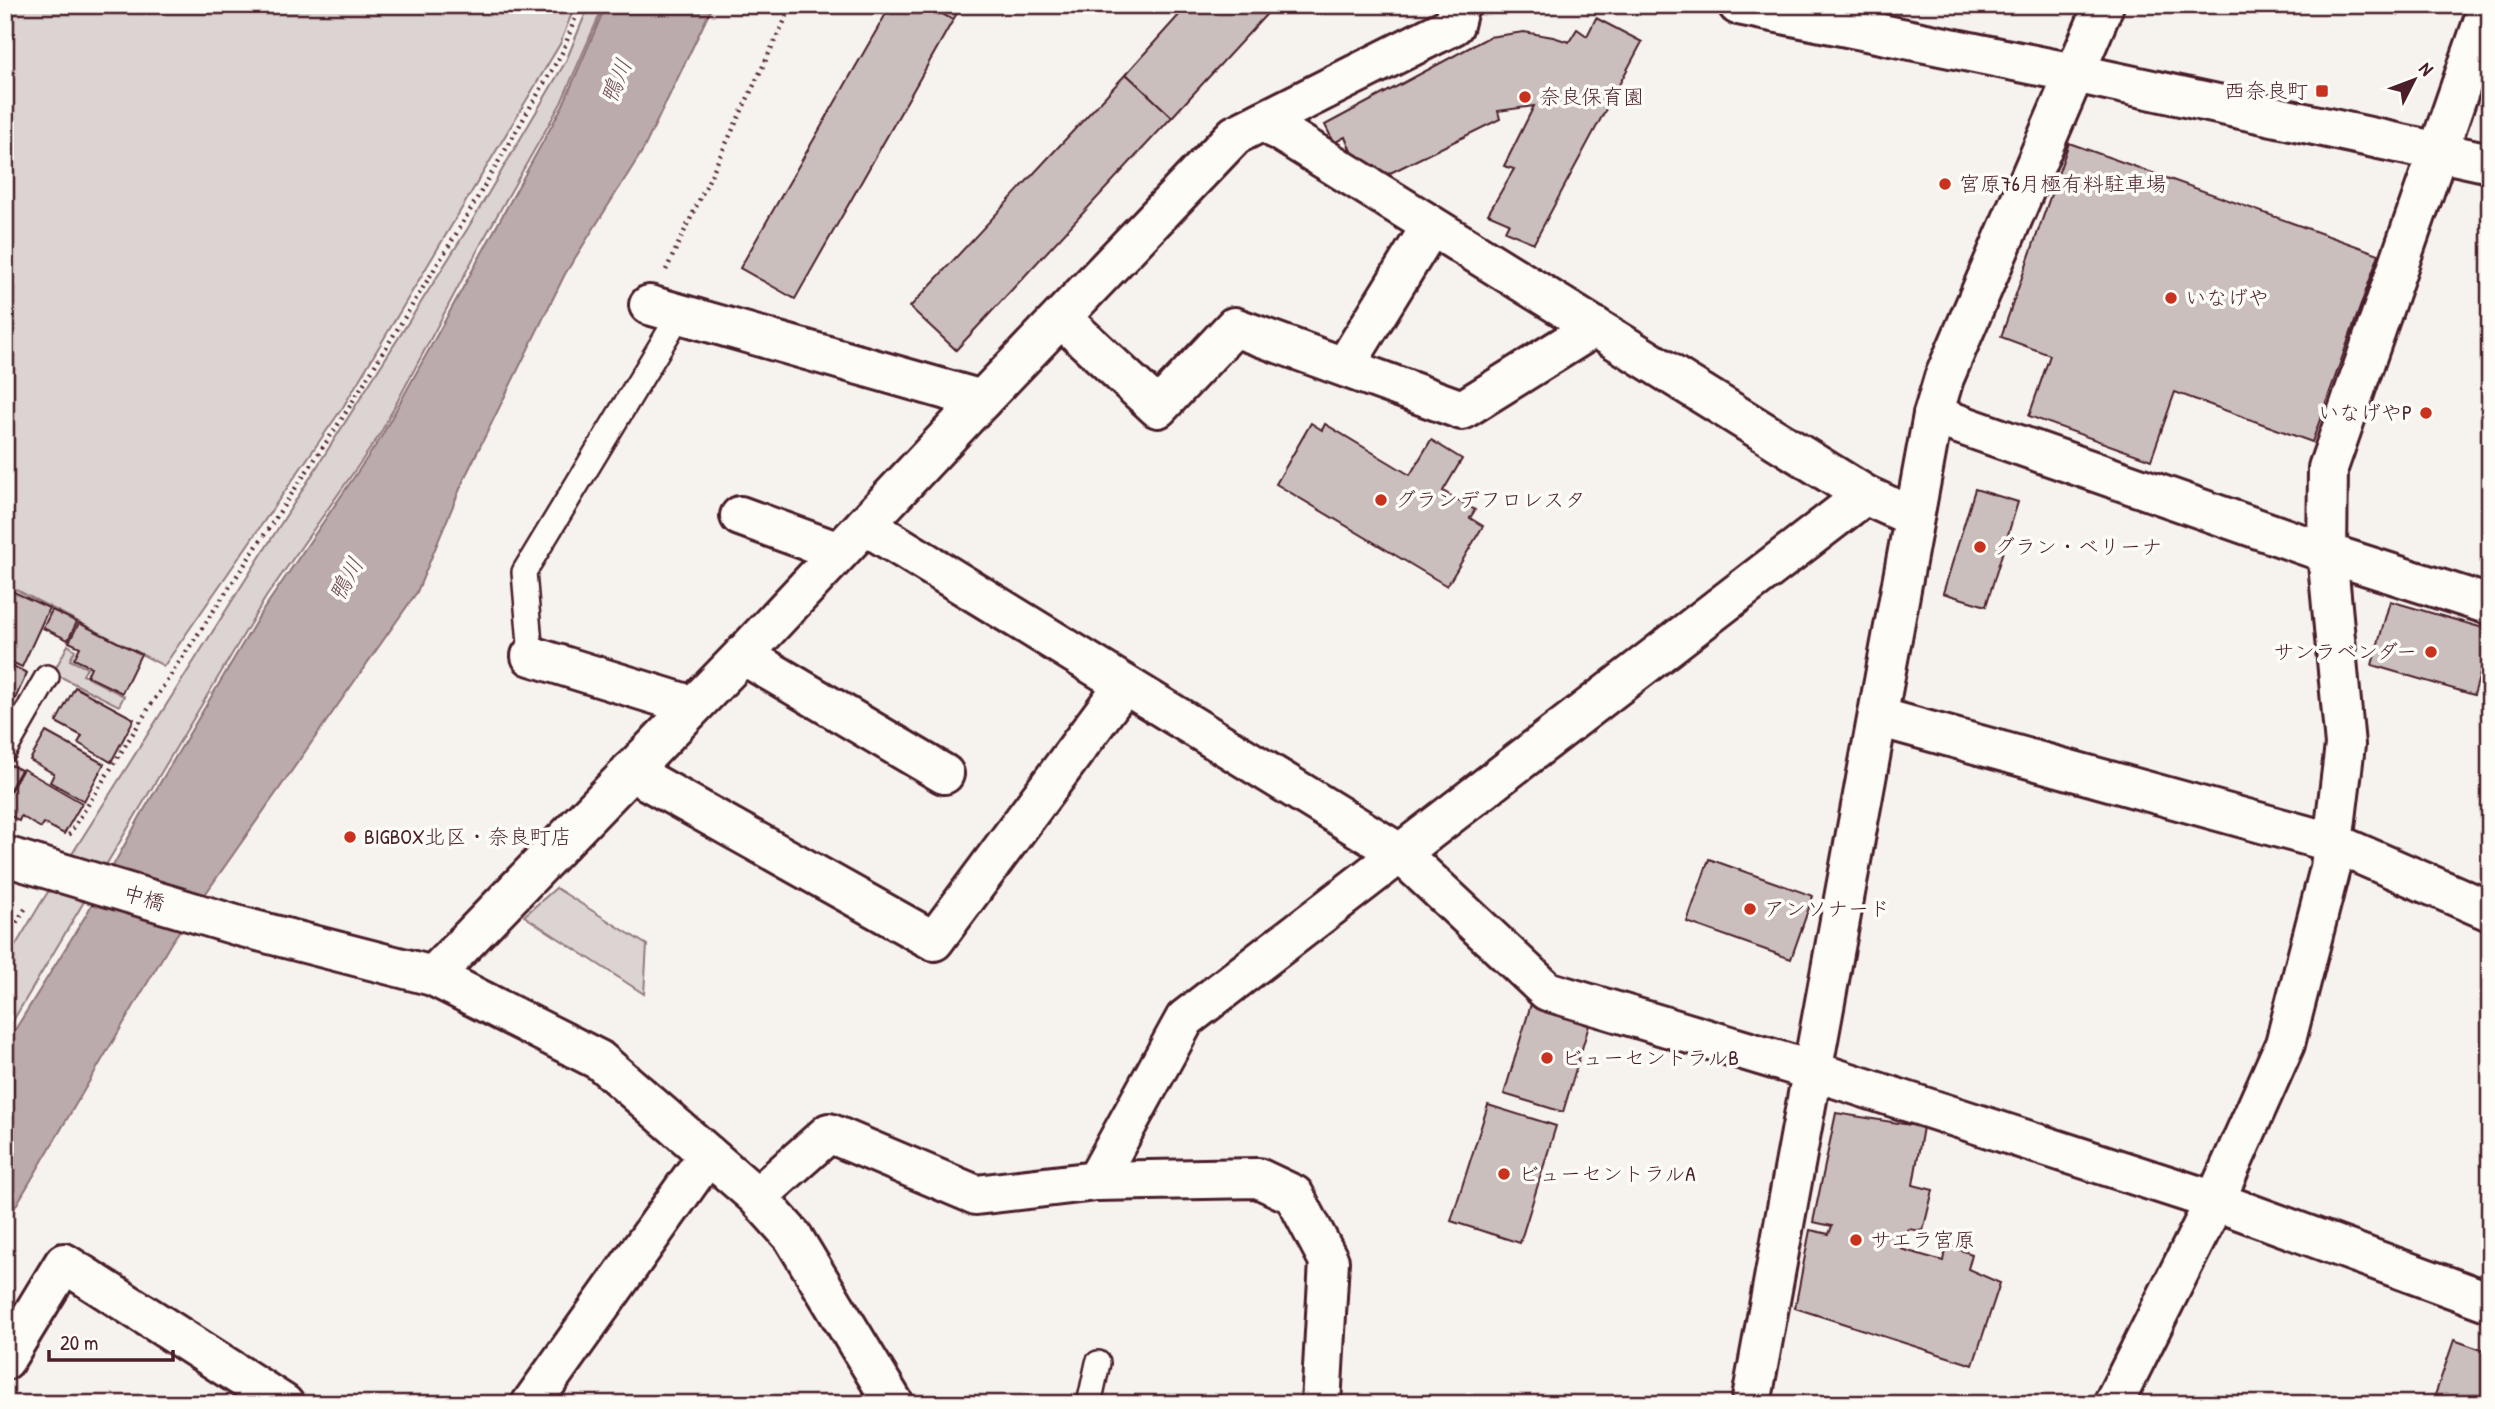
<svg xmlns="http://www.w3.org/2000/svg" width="2495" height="1409" viewBox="0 0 2495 1409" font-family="'Patrick Hand','Klee One',sans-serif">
	<rect width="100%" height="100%" fill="#f6f3ef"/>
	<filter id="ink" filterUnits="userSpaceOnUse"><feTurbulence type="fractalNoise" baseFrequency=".0143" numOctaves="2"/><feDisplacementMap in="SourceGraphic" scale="14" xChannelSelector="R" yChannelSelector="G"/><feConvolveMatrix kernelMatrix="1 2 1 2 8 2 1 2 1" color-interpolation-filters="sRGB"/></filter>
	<g filter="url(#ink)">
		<g fill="#dcd4d2" stroke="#937a7e" stroke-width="2">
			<path d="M5 5H575L560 44 343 407 164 666 5 584Z"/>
			<path d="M589 5H604L561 103 482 242 379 436 266 597 5 1034V963L41 903 468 228 566 61Z"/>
			<path d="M68 645 75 650 70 660 87 668 83 675 124 696 119 706 53 673Z"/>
			<path d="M556 888 647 945 644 994 524 916Z"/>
		</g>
		<path fill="#bbabac" stroke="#8e7378" stroke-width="2" d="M606 5H713L643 150 565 274 465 477 417 592 171 943 5 1224V1046L86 915 141 815 261 613 380 439 563 105Z"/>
		<g fill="#cbbfbe" stroke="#4a1f2b" stroke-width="2">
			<path d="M891 5H927L953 20 795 299 740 268Z"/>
			<path d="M927 5H962L953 20Z"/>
			<path d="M1188 5H1275L1172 117 1126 74Z"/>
			<path d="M1596 18 1642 42 1534 243 1505 231 1509 223 1488 214 1514 169 1504 166 1534 106 1498 111 1500 119 1378 179 1358 168 1345 137 1334 143 1325 125 1489 37 1524 32 1553 37 1569 42 1577 29 1587 36Z"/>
			<path d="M1126 74 1172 117 956 350 910 307Z"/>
			<path d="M2069 143 2379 254 2312 442 2175 392 2151 460 2029 416 2050 355 2001 337Z"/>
			<path d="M1311 423 1322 430 1325 424 1410 475 1431 440 1462 459 1443 491 1475 510 1470 518 1483 526 1447 586 1276 484Z"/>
			<path d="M1975 489 2018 502 1986 606 1943 593Z"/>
			<path d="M5 588 49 608 22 667 5 659Z"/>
			<path d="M2390 601 2490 630V639L2474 695 2372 665Z"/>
			<path d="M52 610 77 622 68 640 43 628Z"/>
			<path d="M79 623 141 654 122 693 87 676 91 667 74 659 80 647 69 642Z"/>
			<path d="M5 662 27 673 15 699 5 695Z"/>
			<path d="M75 687 134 719 111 762 78 743 82 736 56 722Z"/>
			<path d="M46 732 104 764 84 801 50 782 54 774 30 760Z"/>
			<path d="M11 765 21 770 5 798V774Z"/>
			<path d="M23 769 82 803 64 834 44 823 41 828 21 816 19 821 5 812V800Z"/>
			<path d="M1709 859 1813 896 1791 959 1687 922Z"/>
			<path d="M1531 1004 1590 1022 1563 1112 1504 1094Z"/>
			<path d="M1488 1105 1556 1126 1520 1243 1451 1221Z"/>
			<path d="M1836 1113 1923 1127 1913 1185 1933 1190 1923 1231 1908 1229 1901 1249 1943 1261 1946 1245 1972 1254 1968 1269 2000 1283 1973 1365 1795 1308 1810 1230 1829 1234 1832 1226 1813 1222Z"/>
			<path d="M2454 1340 2490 1353V1404H2432Z"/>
		</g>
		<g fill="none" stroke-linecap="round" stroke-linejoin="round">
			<defs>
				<g id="lane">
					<path d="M531 656 524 572 680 314"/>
					<path d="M5 750 47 677"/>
					<path d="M1089 1404 1098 1363"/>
				</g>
				<g id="street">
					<path d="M1263 121 1865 495 1913 517"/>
					<path d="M649 305 982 400"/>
					<path d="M1061 318 1158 408 1234 327 1462 410 1595 327"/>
					<path d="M1345 366 1431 226"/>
					<path d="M1933 415 2327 553 2490 605"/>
					<path d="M740 516 839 552"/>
					<path d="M865 525 1401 854 1547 991 1813 1071 2215 1201 2490 1302"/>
					<path d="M743 655 944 774"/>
					<path d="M531 656 693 706"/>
					<path d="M1878 717 2334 843 2490 911"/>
					<path d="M630 771 934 941 1124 685"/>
					<path d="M433 976 743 655 982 400 1235 135 1454 25 1459 5"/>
					<path d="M1096 1181 1185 1019 1865 495"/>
					<path d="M757 1197 829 1133 976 1195 1096 1181 1258 1178 1294 1195 1329 1261 1321 1404"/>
					<path d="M5 1360 64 1263 284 1404"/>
					<path d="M531 1404 708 1155"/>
					<path d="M2113 1404 2215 1201 2285 1044 2330 868 2345 745 2327 553 2328 468 2489 5"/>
				</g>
				<g id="secondary">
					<path d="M1738 5 2074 73 2490 163"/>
					<path d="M5 856 239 926 433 976 599 1060 757 1197 793 1237 894 1404"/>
					<path d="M1751 1404 1933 415 1944 378 2104 5"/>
				</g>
			</defs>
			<use href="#lane" stroke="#4a1f2b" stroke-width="28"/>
			<use href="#street" stroke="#4a1f2b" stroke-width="44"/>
			<use href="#secondary" stroke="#4a1f2b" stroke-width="44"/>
			<g stroke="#4a1f2b" stroke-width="4.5" stroke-dasharray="2 5" stroke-linecap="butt">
				<path d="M666 270 792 5"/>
				<path d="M69 835 152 703 343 417 458 231 563 51 580 5"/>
				<path d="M5 940 27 906"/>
			</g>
			<use href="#lane" stroke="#fdfcf7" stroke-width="23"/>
			<use href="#street" stroke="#fdfcf7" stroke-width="38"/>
			<use href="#secondary" stroke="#fdfcf7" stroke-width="38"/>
		</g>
	</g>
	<g fill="#c8321e" stroke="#fdfcf7" stroke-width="2.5">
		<rect x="2315" y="84" width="14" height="14" rx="3.5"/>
		<circle cx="1525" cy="97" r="7"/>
		<circle cx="1945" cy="184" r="7"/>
		<circle cx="2171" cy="298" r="7"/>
		<circle cx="2426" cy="413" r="7"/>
		<circle cx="1381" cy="500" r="7"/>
		<circle cx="1980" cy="547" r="7"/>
		<circle cx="2431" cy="652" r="7"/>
		<circle cx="350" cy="837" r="7"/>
		<circle cx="1750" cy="909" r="7"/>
		<circle cx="1547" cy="1058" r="7"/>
		<circle cx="1504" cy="1174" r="7"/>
		<circle cx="1856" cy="1240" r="7"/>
	</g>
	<g text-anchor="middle" stroke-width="7" stroke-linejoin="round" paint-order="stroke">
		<g font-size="21" fill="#4a1f2b" stroke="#fdfcf7" text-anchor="start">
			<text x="2308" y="98" text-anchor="end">西奈良町</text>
			<text x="1539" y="104">奈良保育園</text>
			<text x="1959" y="191">宮原76月極有料駐車場</text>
			<text x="2185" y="305">いなげや</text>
			<text x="2412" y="420" text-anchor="end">いなげやP</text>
			<text x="1395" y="507">グランデフロレスタ</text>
			<text x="1994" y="554">グラン・ベリーナ</text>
			<text x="2417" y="659" text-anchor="end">サンラベンダー</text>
			<text x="364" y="844">BIGBOX北区・奈良町店</text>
			<text x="1764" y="916">アンソナード</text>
			<text x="1561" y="1065">ビューセントラルB</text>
			<text x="1518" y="1181">ビューセントラルA</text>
			<text x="1870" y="1247">サエラ宮原</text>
		</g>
		<g font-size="21" fill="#4a1f2b" stroke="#fdfcf7">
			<text transform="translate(144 898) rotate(16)" y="7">中橋</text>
		</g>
		<g font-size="23" font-style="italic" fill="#725058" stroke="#fdfcf7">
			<text transform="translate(616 81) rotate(-67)" y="8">鴨川</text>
			<text transform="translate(346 579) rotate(-61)" y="8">鴨川</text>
		</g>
	</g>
	<rect width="2495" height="1409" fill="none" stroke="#fdfcf7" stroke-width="28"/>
	<rect x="14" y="14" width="2467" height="1381" fill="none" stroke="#4a1f2b" stroke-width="2.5" filter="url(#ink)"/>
	<g transform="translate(2414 80) rotate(48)" stroke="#fdfcf7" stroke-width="5" paint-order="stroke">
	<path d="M0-5L12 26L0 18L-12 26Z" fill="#4a1f2b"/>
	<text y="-10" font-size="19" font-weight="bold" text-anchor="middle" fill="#4a1f2b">N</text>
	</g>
	<path d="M49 1350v10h124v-10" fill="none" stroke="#4a1f2b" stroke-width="3.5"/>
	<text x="60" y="1350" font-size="21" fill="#4a1f2b" stroke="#fdfcf7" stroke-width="5" paint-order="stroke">20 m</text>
</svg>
